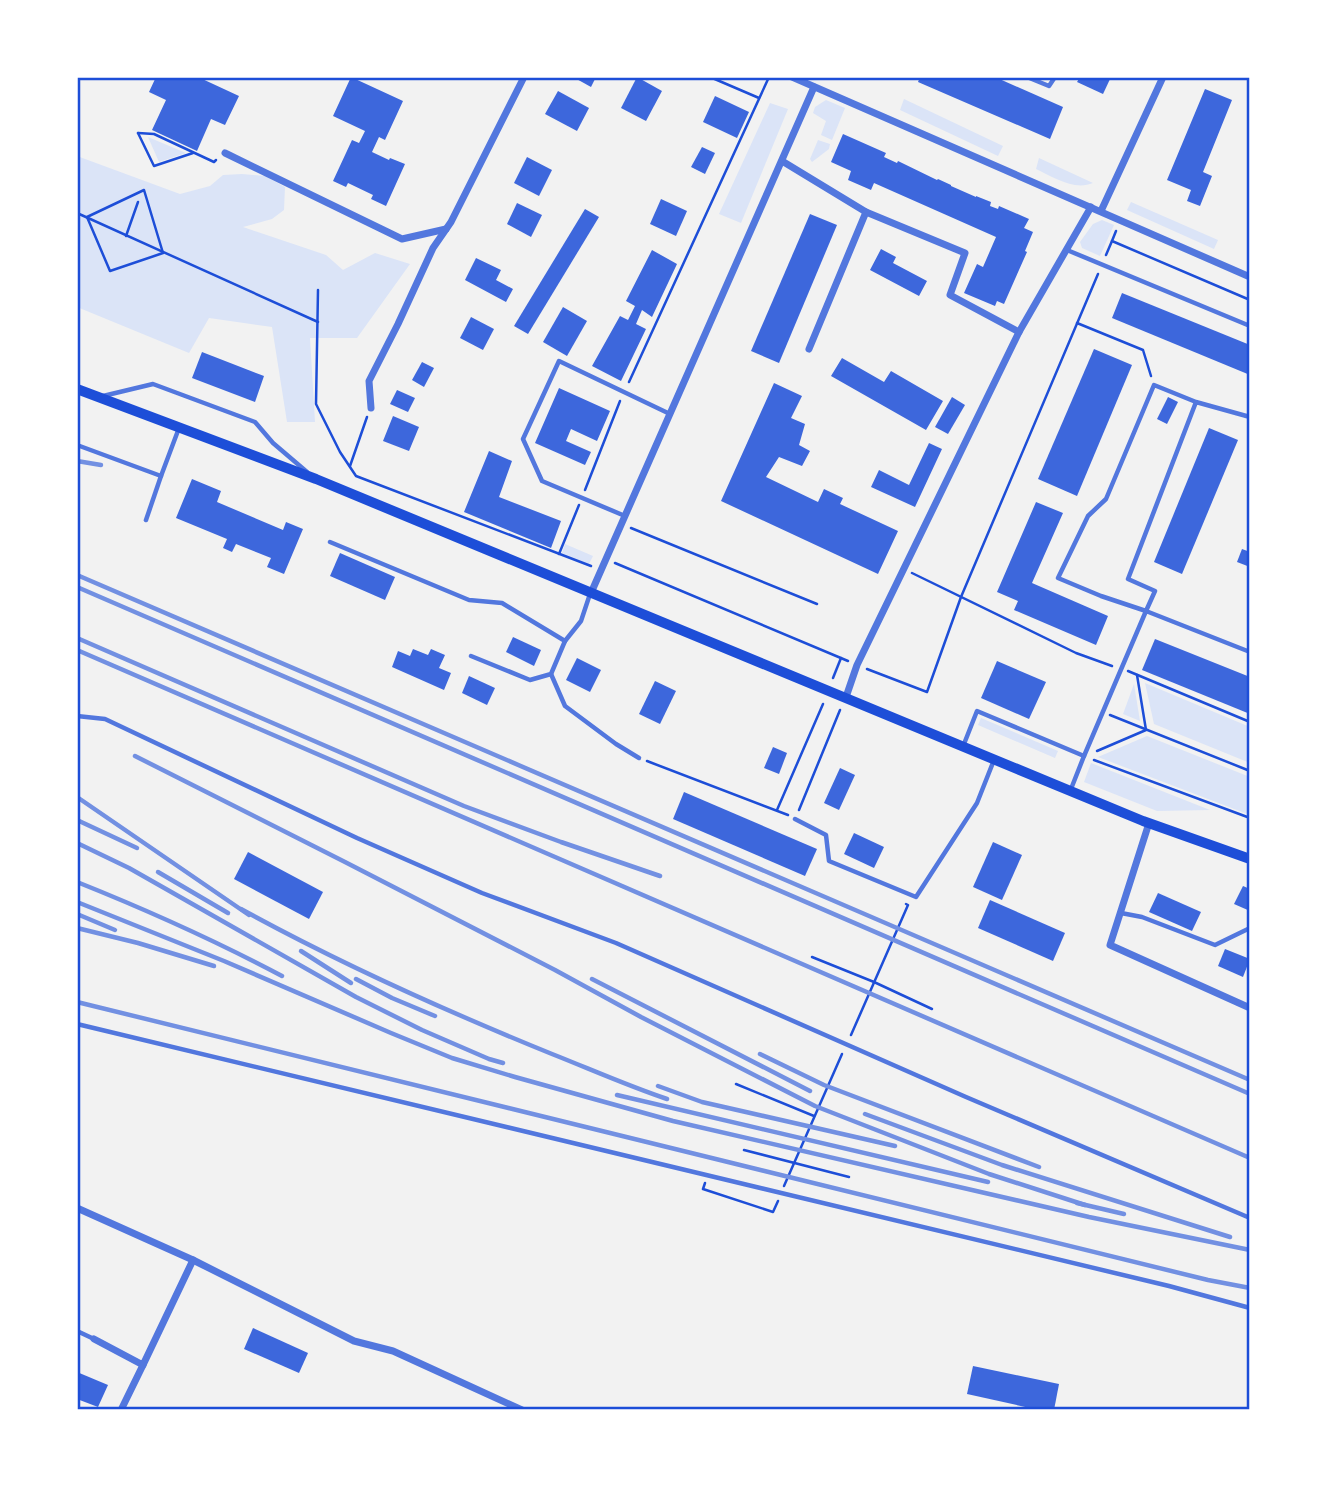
<svg xmlns="http://www.w3.org/2000/svg" width="1327" height="1487" viewBox="0 0 1327 1487" font-family="Lora,serif">
	<rect width="100%" height="100%" fill="#f2f2f2"/>
	<g fill="#dbe4f7">
		<path d="M904 99 1003 146 998 156 900 110Z"/>
		<path d="M826 100 845 108 832 140 821 135 826 121 813 113 815 107Z"/>
		<path d="M770 103 788 109 741 223 719 214Z"/>
		<path d="M148 137 186 153 159 162Z"/>
		<path d="M818 140 830 144 829 149 812 162 810 159Z"/>
		<path d="M77 156 180 194 210 186 223 175 242 174 265 176 285 187 284 210 272 219 243 227 326 255 343 270 375 253 410 264 357 338H310L315 422H287L272 327 209 318 189 353 77 307Z"/>
		<path d="M1039 158 1093 183C1074 191 1053 177 1036 169Z"/>
		<path d="M1131 202 1218 240 1214 249 1127 210Z"/>
		<path d="M1102 220 1114 225 1100 256 1082 248 1080 242 1093 224Z"/>
		<path d="M565 544 593 556 589 564 562 553Z"/>
		<path d="M1145 683 1250 727V763L1154 724Z"/>
		<path d="M1134 684 1140 721 1123 714Z"/>
		<path d="M981 718 1058 751 1055 758 978 725Z"/>
		<path d="M1147 736 1250 777V815L1098 757Z"/>
		<path d="M1091 763 1210 810 1157 811 1084 782Z"/>
	</g>
	<g fill="#3d67dc">
		<path d="M156 77H198L239 96 225 125 211 119 197 151 152 130 166 100 149 92Z"/>
		<path d="M351 77 403 101 385 140 379 137 372 152 389 160 390 158 405 164 386 206 371 199 373 195 348 183 346 187 333 181 352 140 359 143 365 131 333 116Z"/>
		<path d="M573 77H596L591 87Z"/>
		<path d="M637 77 662 91 646 121 621 108Z"/>
		<path d="M920 77H995L1063 107 1050 139 918 82Z"/>
		<path d="M1080 77H1111L1103 94 1077 82Z"/>
		<path d="M1205 89 1232 100 1203 172 1212 176 1200 206 1187 201 1191 190 1167 180Z"/>
		<path d="M558 91 589 108 577 131 545 114Z"/>
		<path d="M715 96 749 112 737 138 703 122Z"/>
		<path d="M843 134 886 153 884 157 897 163 898 161 937 180 938 179 951 185V186L976 197V196L991 202 990 206 998 209 999 206 1029 219 1024 228 1033 232 1025 251 1027 252 1004 304 997 301 995 306 964 293 977 264 983 267 996 237 874 183 871 190 848 180 851 171 831 162Z"/>
		<path d="M702 147 715 153 705 174 691 167Z"/>
		<path d="M527 157 552 170 539 196 514 183Z"/>
		<path d="M661 199 687 211 676 236 650 224Z"/>
		<path d="M517 203 542 215 531 237 507 224Z"/>
		<path d="M585 209 599 217 528 334 514 326Z"/>
		<path d="M810 214 837 225 779 363 751 351Z"/>
		<path d="M881 249 896 257 893 263 927 281 919 296 870 270Z"/>
		<path d="M652 250 677 264 652 317 642 310 636 324 646 329 621 381 592 366 620 316 628 320 635 306 626 301Z"/>
		<path d="M476 258 501 270 496 280 513 289 506 302 465 280Z"/>
		<path d="M1122 293 1250 345V375L1112 318Z"/>
		<path d="M563 307 587 321 567 356 543 342Z"/>
		<path d="M471 317 494 329 483 350 460 338Z"/>
		<path d="M1094 349 1132 365 1077 496 1038 479Z"/>
		<path d="M202 352 264 376 255 402 192 378Z"/>
		<path d="M842 358 884 382 891 371 943 401 926 430 831 376Z"/>
		<path d="M422 362 434 368 424 387 412 380Z"/>
		<path d="M774 383 802 396 791 418 805 424 799 445 810 451 802 466 779 457 766 477 818 502 824 489 843 498 840 504 898 531 878 574 721 501Z"/>
		<path d="M559 388 610 411 597 441 571 429 566 441 591 452 585 465 535 443Z"/>
		<path d="M397 390 415 398 408 412 390 404Z"/>
		<path d="M952 397 965 405 948 434 935 427Z"/>
		<path d="M1168 397 1178 402 1167 424 1157 419Z"/>
		<path d="M393 416 419 427 409 451 383 441Z"/>
		<path d="M1209 428 1238 440 1182 574 1154 562Z"/>
		<path d="M929 443 942 449 915 507 871 487 879 470 909 485Z"/>
		<path d="M489 451 512 461 499 497 561 521 551 548 464 512Z"/>
		<path d="M192 479 221 491 217 502 283 530 286 522 303 529 284 574 267 567 271 558 236 544 232 552 223 548 227 539 176 518Z"/>
		<path d="M1036 502 1063 513 1032 583 1108 616 1096 645 1014 610 1018 601 997 592Z"/>
		<path d="M1242 549 1250 552V567L1237 562Z"/>
		<path d="M340 553 395 577 385 600 330 576Z"/>
		<path d="M513 637 541 650 534 666 506 652Z"/>
		<path d="M1155 639 1250 677V714L1142 670Z"/>
		<path d="M413 649 428 655 431 649 445 655 439 668 451 673 444 690 392 667 398 651 410 656Z"/>
		<path d="M577 658 601 670 590 692 566 680Z"/>
		<path d="M997 661 1046 682 1029 719 981 698Z"/>
		<path d="M469 676 495 688 487 705 462 693Z"/>
		<path d="M655 681 676 691 660 724 639 714Z"/>
		<path d="M773 747 787 753 779 774 764 768Z"/>
		<path d="M840 768 855 775 839 810 824 803Z"/>
		<path d="M684 792 817 849 805 876 673 819Z"/>
		<path d="M854 833 884 847 874 868 844 854Z"/>
		<path d="M993 842 1022 855 1002 900 973 887Z"/>
		<path d="M248 852 323 892 309 919 234 879Z"/>
		<path d="M1243 886 1250 889V911L1234 904Z"/>
		<path d="M1158 893 1201 912 1192 931 1149 912Z"/>
		<path d="M990 900 1065 933 1053 961 978 928Z"/>
		<path d="M1225 949 1250 959 1243 977 1218 966Z"/>
		<path d="M253 1328 308 1353 299 1373 244 1349Z"/>
		<path d="M973 1366 1059 1384 1054 1410H1039L967 1394Z"/>
		<path d="M77 1372 108 1385 98 1407 77 1399Z"/>
	</g>
	<g fill="none" stroke-linecap="round" stroke-linejoin="round">
		<g stroke="#1d4ed8" stroke-width="2.5">
			<path d="M710 77 759 98"/>
			<path d="M138 133 154 134 214 162 216 160"/>
			<path d="M138 133 154 166 193 153"/>
			<path d="M144 190 163 253 110 271 87 217Z"/>
			<path d="M77 213 318 322"/>
			<path d="M1116 231 1112 241 1250 300"/>
			<path d="M126 236 138 202"/>
			<path d="M1106 255 1112 241"/>
			<path d="M318 290 316 404 340 452 356 476 591 566"/>
			<path d="M1077 323 1143 350 1151 376"/>
			<path d="M629 382 769 77"/>
			<path d="M350 466 367 417"/>
			<path d="M585 490 620 401"/>
			<path d="M631 528 817 604"/>
			<path d="M559 554 579 505"/>
			<path d="M615 563 848 661"/>
			<path d="M912 573 1076 653 1112 666"/>
			<path d="M867 669 927 692 961 597 1098 274"/>
			<path d="M1128 671 1250 722"/>
			<path d="M833 678 841 658"/>
			<path d="M1110 715 1250 771"/>
			<path d="M1097 751 1146 730 1137 675"/>
			<path d="M1094 760 1250 818"/>
			<path d="M647 761 788 815"/>
			<path d="M777 810 823 704"/>
			<path d="M799 810 840 710"/>
			<path d="M812 957 874 982 932 1009"/>
			<path d="M851 1035 908 905 906 904"/>
			<path d="M736 1084 814 1116"/>
			<path d="M744 1150 849 1177"/>
			<path d="M705 1183 703 1189 773 1212 778 1201"/>
			<path d="M784 1186 842 1054"/>
		</g>
		<g stroke="#5277de" stroke-width="4.5">
			<path d="M1027 77 1049 86 1055 77"/>
			<path d="M1067 250 1250 326"/>
			<path d="M103 396 153 384 255 422 273 443 307 472"/>
			<path d="M1196 402 1128 579 1155 591 1146 611 1101 596 1058 578 1088 516 1106 499 1154 385 1196 402 1250 417"/>
			<path d="M77 445 161 476 179 428"/>
			<path d="M625 516 542 481 523 439 559 361 670 414"/>
			<path d="M146 520 161 476"/>
			<path d="M330 542 469 600 502 603 565 641"/>
			<path d="M471 656 530 680 551 674 565 641 581 621 590 594"/>
			<path d="M551 674 565 706 616 744 639 758"/>
			<path d="M77 716 105 719 357 838 482 893 616 943 966 1097 1250 1218"/>
			<path d="M964 744 977 711 1084 756 1071 789"/>
			<path d="M1084 756 1146 611 1250 652"/>
			<path d="M795 819 826 835 829 861 916 897 977 803 994 760"/>
			<path d="M1121 913 1142 917 1215 945 1250 928"/>
			<path d="M77 1024 1169 1286 1250 1308"/>
			<path d="M77 1331 94 1339"/>
		</g>
		<g stroke="#5277de" stroke-width="7">
			<path d="M792 77 1250 277"/>
			<path d="M225 153 402 239 446 229"/>
			<path d="M782 161 866 212 965 253 950 295 1019 332"/>
			<path d="M1101 211 1163 77"/>
			<path d="M809 349 866 212"/>
			<path d="M371 408 369 381 398 324 433 248 451 222 524 77"/>
			<path d="M591 593 814 87"/>
			<path d="M846 697 857 665 1019 332 1091 207"/>
			<path d="M1149 823 1110 945 1250 1008"/>
			<path d="M77 1208 193 1260 354 1341 393 1351 522 1410"/>
			<path d="M94 1339 143 1365 193 1260"/>
			<path d="M121 1410 143 1365"/>
		</g>
		<path stroke="#1d4ed8" stroke-width="10" d="M77 389 316 479 1143 821 1250 859"/>
		<g stroke="#7290e2" stroke-width="4.5">
			<path d="M77 461 101 465"/>
			<path d="M77 575 1250 1080"/>
			<path d="M77 587 1250 1094"/>
			<path d="M77 638 464 806 561 842 660 876"/>
			<path d="M77 650 1250 1158"/>
			<path d="M135 756 345 862 555 970 641 1017 815 1106 989 1174 1085 1205"/>
			<path d="M77 797 249 915"/>
			<path d="M77 820 137 848"/>
			<path d="M77 843 129 868 356 997 422 1030 489 1059 503 1063"/>
			<path d="M158 872 228 913"/>
			<path d="M77 882C147 910 216 941 282 976"/>
			<path d="M77 902 224 961 391 1033 452 1058 515 1077 673 1121 1089 1217 1250 1250"/>
			<path d="M241 909C341 964 446 1011 552 1054 590 1069 628 1086 667 1099"/>
			<path d="M77 914 115 930"/>
			<path d="M77 928 138 943 214 966"/>
			<path d="M301 951 351 983"/>
			<path d="M356 979 392 998 435 1016"/>
			<path d="M592 979 810 1091"/>
			<path d="M77 1002 1208 1280 1250 1288"/>
			<path d="M760 1054 824 1085 1039 1167"/>
			<path d="M658 1086 702 1102 895 1146"/>
			<path d="M617 1095 988 1182"/>
			<path d="M865 1114 1002 1165 1230 1237"/>
			<path d="M1077 1203 1124 1214"/>
		</g>
	</g>
	<rect width="1327" height="1487" fill="none" stroke="#ffffff" stroke-width="158"/>
	<rect x="79" y="79" width="1169" height="1329" fill="none" stroke="#1d4ed8" stroke-width="2.5"/>
</svg>
